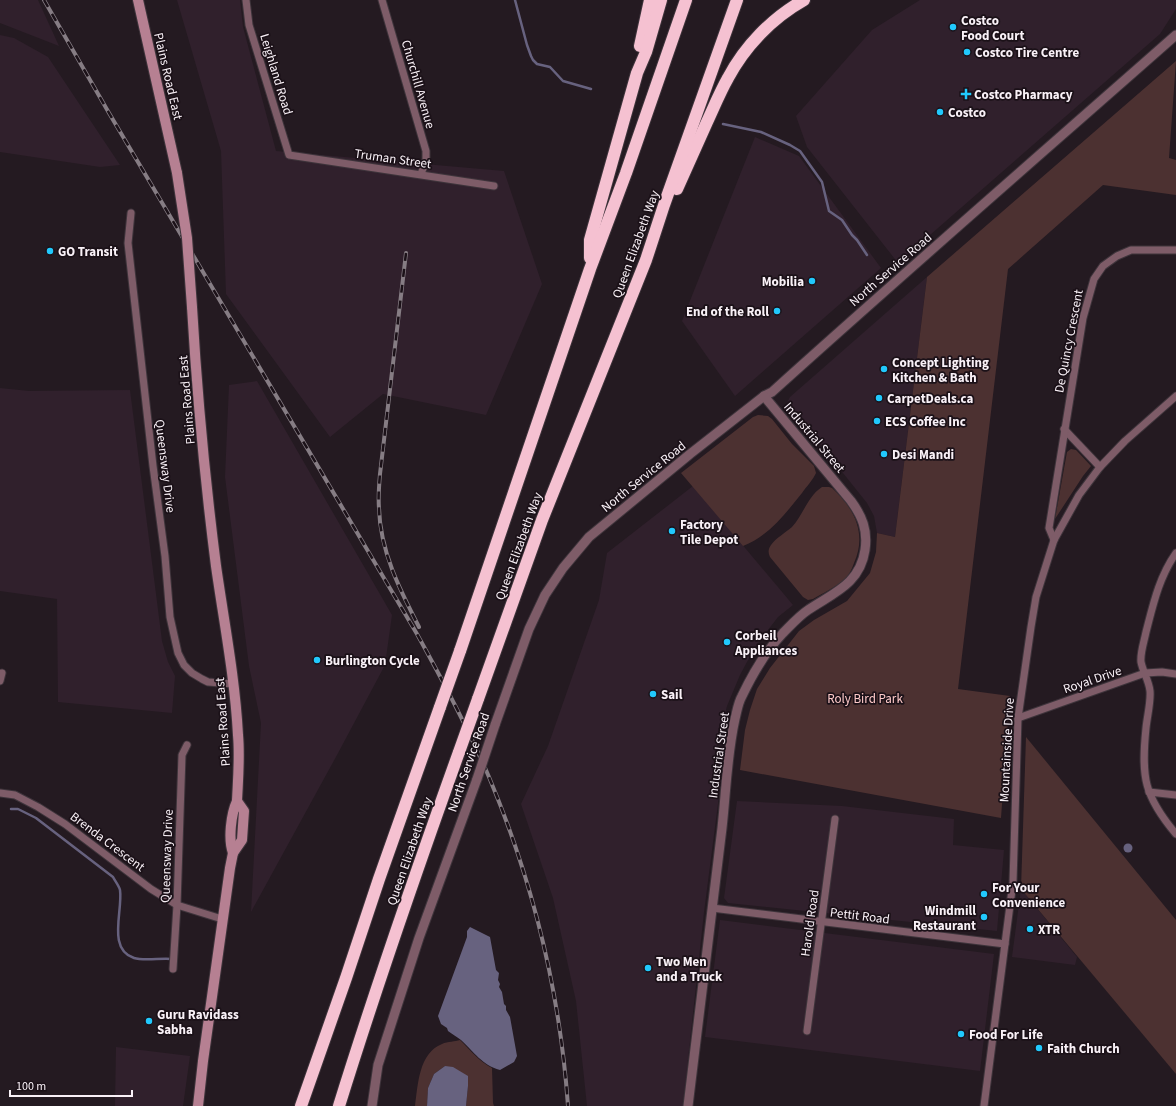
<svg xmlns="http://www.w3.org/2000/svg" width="1176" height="1106" viewBox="0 0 1176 1106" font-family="'Source Sans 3',sans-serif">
	<rect width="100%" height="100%" fill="#241a21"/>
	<g fill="#30202c">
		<path d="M0 0H38L59 46 0 23Z"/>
		<path d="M177 0H240L243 27 276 151 504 171 542 284 486 415 383 394 330 437 226 294 221 151Z"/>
		<path d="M920 0H1176V9L1160 34 898 263 807 147 796 116 872 30Z"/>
		<path d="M0 35 14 38 48 57 120 165 100 167 0 152Z"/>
		<path d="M755 137 799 156 881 268 735 396 682 321Z"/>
		<path d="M927 277 895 537 877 533 874 516 867 503 787 403 790 397Z"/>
		<path d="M257 381 392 615 385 665 337 755 251 912 261 723 249 666 225 477 229 385Z"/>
		<path d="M0 388 29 391 130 390 162 641 168 662 175 676 172 713 58 702 57 599 0 591Z"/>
		<path d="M693 486 793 605 778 617 755 647 740 675 727 706 713 761 723 765 704 912 683 1106H587L576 1001 553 898 521 804 548 746 599 600 607 553Z"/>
		<path d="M737 801 842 806 954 819 953 845 1004 850 997 931 728 903 724 898Z"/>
		<path d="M1021 889 1077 957 1075 965 1012 957Z"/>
		<path d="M720 920 994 954 980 1071 705 1037Z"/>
		<path d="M116 1047 190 1056 183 1106H115Z"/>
	</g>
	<g fill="#4c3131">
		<path d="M1176 61 1169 158 1176 160V195L1103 185 1008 269 958 689 1010 696 1001 818 740 770 745 730 750 710 757 689 770 668 799 631 814 620 847 601 870 573 876 552 877 533 895 537 927 277Z"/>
		<path d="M758 415 768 416 772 419 792 444 814 466 816 473C813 480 806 487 802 493 785 514 769 536 743 546L681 473 753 417Z"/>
		<path d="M1071 449 1076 450 1091 466 1083 476 1055 519 1067 452Z"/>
		<path d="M822 487H829L832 488C855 509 867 534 854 563 852 569 849 575 845 579 836 587 823 593 813 599L808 600 803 597 770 557C768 553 768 549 771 545 776 538 785 533 792 527 803 515 808 496 822 487Z"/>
		<path d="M1026 737 1176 920V1074L1021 889Z"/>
		<path d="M460 1040C470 1050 480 1062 492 1068L493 1103 494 1106H466L468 1086 445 1066 434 1074 428 1088 427 1106H415C418 1084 419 1053 442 1044 448 1041 455 1042 460 1040Z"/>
	</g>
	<g fill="#67627f">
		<circle cx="1128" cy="848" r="4.5"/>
		<path d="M470 927 490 937 496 970 499 973 498 980 500 984 499 987 502 992 504 1004 506 1006V1010L510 1017 517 1056 514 1062 500 1070C482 1065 474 1052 461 1040 457 1037 452 1034 448 1031L447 1028 441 1024 438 1016 467 937V931Z"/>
		<path d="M445 1066 453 1067 468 1076V1086L466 1106H427L428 1088 434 1074Z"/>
	</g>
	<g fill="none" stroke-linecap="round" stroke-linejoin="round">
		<g stroke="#67627f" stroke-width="2.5">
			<path d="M515 0 527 45 531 56 533 60 537 64 550 67 563 81 591 89"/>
			<path d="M723 124 761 132 790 145 800 151 822 182 829 211 842 220 852 235 857 240 867 255"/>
			<path d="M11 809H18L36 818 113 877C115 881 119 886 120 890 123 911 107 949 134 958 143 961 161 958 171 959"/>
		</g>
		<defs>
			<g id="minor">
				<path d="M246 0 249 25 289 155 494 186"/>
				<path d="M382 0 426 151V160L421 174"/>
				<path d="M131 213 128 243 153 466 165 556 170 617 178 653 184 665 192 673 202 679 208 682 233 684"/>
				<path d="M1064 429 1100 467"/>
				<path d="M1054 540 1049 528 1083 318 1094 279 1103 266 1117 256 1131 250H1176"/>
				<path d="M1176 553C1159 577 1153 605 1146 632 1144 642 1140 653 1141 662 1143 672 1149 681 1150 691 1151 702 1147 717 1146 728 1141 777 1144 796 1176 834"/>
				<path d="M0 681 2 673"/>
				<path d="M1018 718 1145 673 1162 672 1176 674"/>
				<path d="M1149 792 1176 795"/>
				<path d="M0 793 15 795 38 807 65 824 151 889 177 905 222 919"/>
				<path d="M712 908 1005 944"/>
				<path d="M173 969 177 905 182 755 187 745"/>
				<path d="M807 1031 835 819"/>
				<path d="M984 1106 1013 882 1018 718 1031 627 1036 597 1054 540 1079 495 1100 467 1125 441 1176 396"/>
			</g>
			<g id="tertiary">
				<path d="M495 725 529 629 545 595 563 568 589 537 690 454 764 396 772 392C906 271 1041 154 1176 35"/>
				<path d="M372 1106 378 1065 419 938 477 779"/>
				<path d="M688 1106C699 1013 711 921 722 828 726 792 727 754 735 719 737 711 738 703 742 696 753 673 765 652 783 633 791 625 799 616 808 610 833 593 860 584 865 550 868 530 862 516 851 501L764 396"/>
			</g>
			<g id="secondary">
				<path d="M138 0 177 173"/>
				<path d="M192 307C197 394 205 480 216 566 224 622 235 678 238 735 240 757 238 779 237 801 231 814 228 839 233 853"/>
				<path d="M198 1106 203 1061 230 868 233 853 242 840 244 811 237 801"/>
			</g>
			<g id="motorway">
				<path d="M640 46 650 0"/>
				<path d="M677 189C687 167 697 144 707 122 714 107 720 92 728 78 745 46 772 18 804 0"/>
				<path d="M590 258V240L637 73 646 52 661 0"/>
				<path d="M460 651 590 269 626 173 686 0"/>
				<path d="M478 699 542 520 646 260 664 205 737 0"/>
				<path d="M301 1106 346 978 379 879 440 707"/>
				<path d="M339 1106C376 987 417 869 459 752"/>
			</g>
		</defs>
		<use href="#minor" stroke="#3e343b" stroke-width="9"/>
		<use href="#tertiary" stroke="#3e343b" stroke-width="11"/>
		<use href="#secondary" stroke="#3e343b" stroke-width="12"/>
		<use href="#motorway" stroke="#3e343b" stroke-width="14"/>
		<use href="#minor" stroke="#7e5c68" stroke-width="7"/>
		<use href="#tertiary" stroke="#7e5c68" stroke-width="9"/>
		<use href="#secondary" stroke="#b68092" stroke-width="10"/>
		<use href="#motorway" stroke="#f5c1d1" stroke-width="12"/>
		<defs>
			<g id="rail">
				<path d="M44 0 109 113 417 634C443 681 468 728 489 777 533 882 560 993 568 1106"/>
				<path d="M406 253 380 474C379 486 378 497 379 508 380 551 400 590 419 627"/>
			</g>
		</defs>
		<use href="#rail" stroke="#867d84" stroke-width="4"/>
		<use href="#rail" stroke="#1b1118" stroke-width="2.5" stroke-dasharray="8" stroke-linecap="butt"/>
		<defs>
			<path id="tertiary-bridge" d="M477 779 495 725"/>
			<path id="secondary-bridge" d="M177 173 187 238 192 307"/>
			<g id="motorway-bridge">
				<path d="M440 707 460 651"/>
				<path d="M459 752 478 699"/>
			</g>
		</defs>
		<use href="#tertiary-bridge" stroke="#3e343b" stroke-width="11" stroke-linecap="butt"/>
		<use href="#secondary-bridge" stroke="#3e343b" stroke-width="12" stroke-linecap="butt"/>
		<use href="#motorway-bridge" stroke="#3e343b" stroke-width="14" stroke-linecap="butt"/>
		<use href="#tertiary-bridge" stroke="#7e5c68" stroke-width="9"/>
		<use href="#secondary-bridge" stroke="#b68092" stroke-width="10"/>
		<use href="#motorway-bridge" stroke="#f5c1d1" stroke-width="12"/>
	</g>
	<g fill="#21c9fd" stroke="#1b1118" stroke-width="1.5">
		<circle cx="953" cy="27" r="4"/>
		<circle cx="967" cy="52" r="4"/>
		<path d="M964 88h4v4h4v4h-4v4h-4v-4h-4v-4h4z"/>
		<circle cx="940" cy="112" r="4"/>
		<circle cx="50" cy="251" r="4"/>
		<circle cx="812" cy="281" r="4"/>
		<circle cx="777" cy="311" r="4"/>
		<circle cx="884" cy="369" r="4"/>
		<circle cx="879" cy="398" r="4"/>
		<circle cx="877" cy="421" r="4"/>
		<circle cx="884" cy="454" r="4"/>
		<circle cx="672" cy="531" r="4"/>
		<circle cx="727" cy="642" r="4"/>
		<circle cx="317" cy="660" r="4"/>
		<circle cx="653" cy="694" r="4"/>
		<circle cx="984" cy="894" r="4"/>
		<circle cx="984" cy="917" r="4"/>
		<circle cx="1030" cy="929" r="4"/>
		<circle cx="648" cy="968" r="4"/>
		<circle cx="149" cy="1021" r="4"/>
		<circle cx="961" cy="1034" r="4"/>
		<circle cx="1039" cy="1048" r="4"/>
	</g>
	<g text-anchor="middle" stroke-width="3.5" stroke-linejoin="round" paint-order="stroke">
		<g font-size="13" font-weight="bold" fill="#f9f1f7" stroke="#1b1118" text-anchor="start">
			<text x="961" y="25">Costco<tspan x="961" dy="15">Food Court</tspan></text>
			<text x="975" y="57">Costco Tire Centre</text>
			<text x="974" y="99">Costco Pharmacy</text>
			<text x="948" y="117">Costco</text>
			<text x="58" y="256">GO Transit</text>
			<text x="804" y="286" text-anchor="end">Mobilia</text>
			<text x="769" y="316" text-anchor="end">End of the Roll</text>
			<text x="892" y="367">Concept Lighting<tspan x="892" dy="15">Kitchen &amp; Bath</tspan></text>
			<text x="887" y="403">CarpetDeals.ca</text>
			<text x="885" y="426">ECS Coffee Inc</text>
			<text x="892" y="459">Desi Mandi</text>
			<text x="680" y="529">Factory<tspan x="680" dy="15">Tile Depot</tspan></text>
			<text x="735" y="640">Corbeil<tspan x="735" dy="15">Appliances</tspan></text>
			<text x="325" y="665">Burlington Cycle</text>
			<text x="661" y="699">Sail</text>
			<text x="992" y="892">For Your<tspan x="992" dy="15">Convenience</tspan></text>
			<text x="976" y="915" text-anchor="end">Windmill<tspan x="976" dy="15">Restaurant</tspan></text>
			<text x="1038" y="934">XTR</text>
			<text x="656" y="966">Two Men<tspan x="656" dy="15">and a Truck</tspan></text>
			<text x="157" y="1019">Guru Ravidass<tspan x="157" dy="15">Sabha</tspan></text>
			<text x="969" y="1039">Food For Life</text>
			<text x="1047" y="1053">Faith Church</text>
		</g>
		<g font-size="13" fill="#f9f1f7" stroke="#1b1118">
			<text transform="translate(277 74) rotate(73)" y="5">Leighland Road</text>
			<text transform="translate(169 76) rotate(77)" y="5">Plains Road East</text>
			<text transform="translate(419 84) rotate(74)" y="5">Churchill Avenue</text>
			<text transform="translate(393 158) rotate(8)" y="5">Truman Street</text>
			<text transform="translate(635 244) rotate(-70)" y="5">Queen Elizabeth Way</text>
			<text transform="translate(890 269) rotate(-41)" y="5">North Service Road</text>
			<text transform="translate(1068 341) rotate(-79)" y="5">De Quincy Crescent</text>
			<text transform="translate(186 400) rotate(-95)" y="5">Plains Road East</text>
			<text transform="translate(815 437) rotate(50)" y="5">Industrial Street</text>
			<text transform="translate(166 466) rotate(83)" y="5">Queensway Drive</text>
			<text transform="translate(643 476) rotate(-39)" y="5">North Service Road</text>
			<text transform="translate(518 546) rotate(-70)" y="5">Queen Elizabeth Way</text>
			<text transform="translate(1092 679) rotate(-19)" y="5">Royal Drive</text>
			<text transform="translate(222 722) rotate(-94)" y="5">Plains Road East</text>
			<text transform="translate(1006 750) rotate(-87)" y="5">Mountainside Drive</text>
			<text transform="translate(718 755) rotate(-82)" y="5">Industrial Street</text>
			<text transform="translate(468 762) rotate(-71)" y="5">North Service Road</text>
			<text transform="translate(108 841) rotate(37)" y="5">Brenda Crescent</text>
			<text transform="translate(409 851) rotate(-71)" y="5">Queen Elizabeth Way</text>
			<text transform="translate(166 856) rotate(-88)" y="5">Queensway Drive</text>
			<text transform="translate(860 915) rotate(7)" y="5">Pettit Road</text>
			<text transform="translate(809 923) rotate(-82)" y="5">Harold Road</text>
		</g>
		<g font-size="13" fill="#fecac9" stroke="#1b1118">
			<text x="865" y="703">Roly Bird Park</text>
		</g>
	</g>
	<path d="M10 1090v6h122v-6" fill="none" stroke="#f9f1f7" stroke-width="2"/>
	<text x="16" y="1090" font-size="12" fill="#f9f1f7" stroke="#1b1118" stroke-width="3" paint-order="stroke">100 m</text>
</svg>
